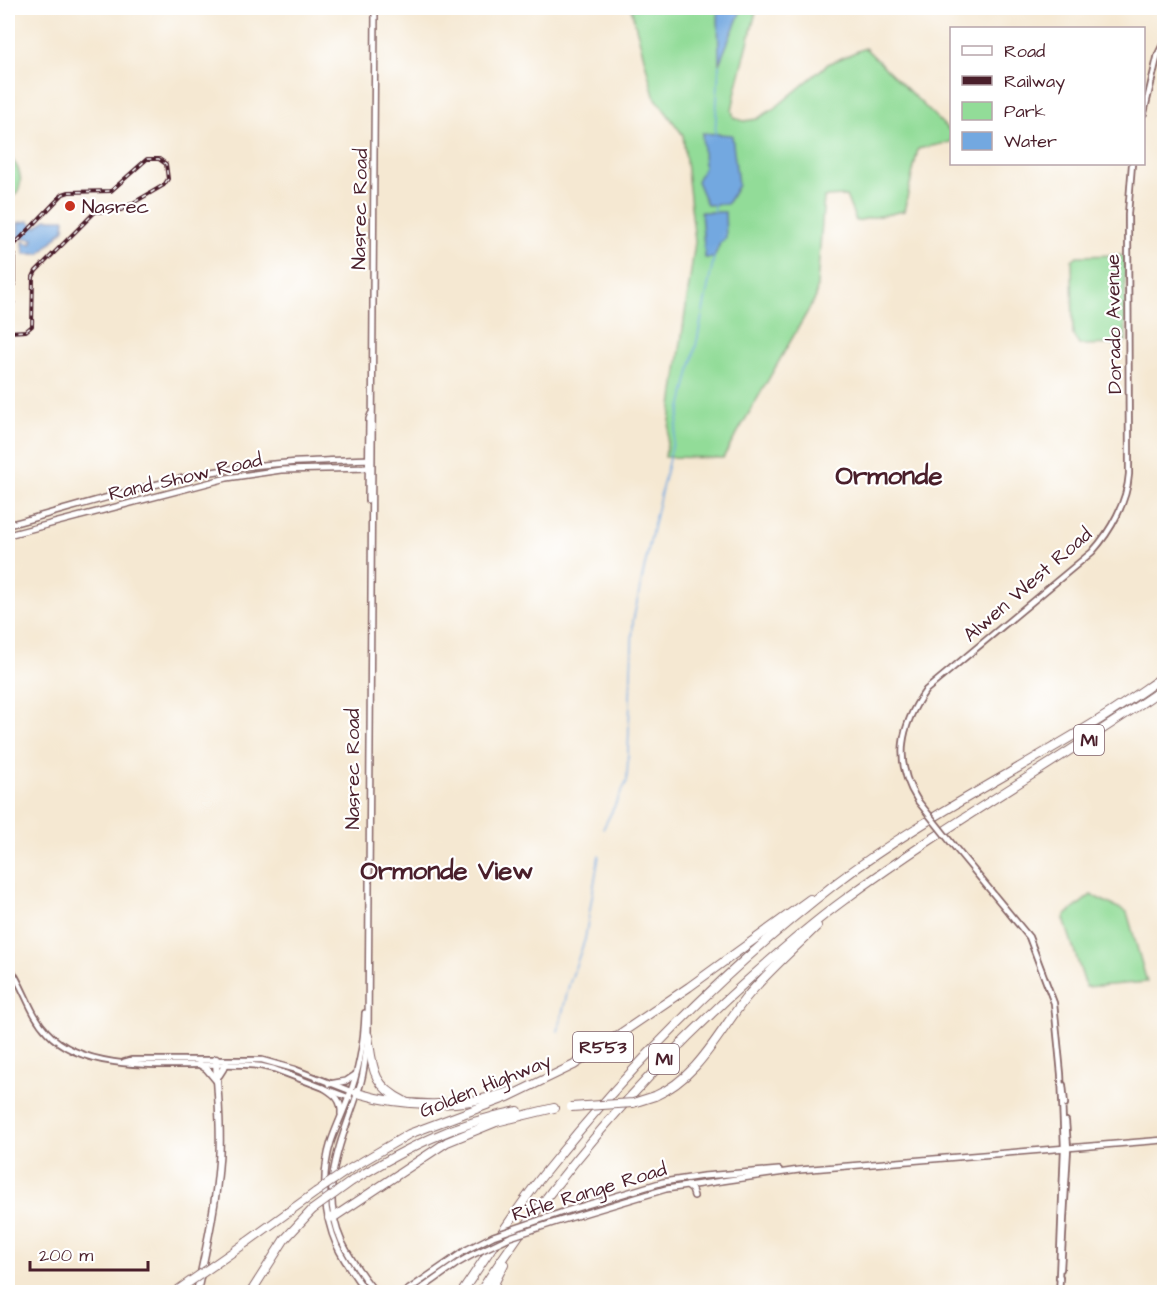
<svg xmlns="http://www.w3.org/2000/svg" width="1172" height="1300" viewBox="0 0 1172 1300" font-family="'Architects Daughter',sans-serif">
	<rect width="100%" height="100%" fill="#fff"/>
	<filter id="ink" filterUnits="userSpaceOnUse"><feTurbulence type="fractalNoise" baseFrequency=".0167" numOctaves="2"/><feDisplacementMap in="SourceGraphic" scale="12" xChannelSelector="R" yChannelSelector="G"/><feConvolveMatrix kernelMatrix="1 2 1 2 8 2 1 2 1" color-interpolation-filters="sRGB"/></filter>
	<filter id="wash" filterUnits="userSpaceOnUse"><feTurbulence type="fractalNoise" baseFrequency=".008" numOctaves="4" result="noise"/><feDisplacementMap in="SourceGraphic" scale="24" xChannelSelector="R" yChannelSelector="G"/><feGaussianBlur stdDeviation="1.35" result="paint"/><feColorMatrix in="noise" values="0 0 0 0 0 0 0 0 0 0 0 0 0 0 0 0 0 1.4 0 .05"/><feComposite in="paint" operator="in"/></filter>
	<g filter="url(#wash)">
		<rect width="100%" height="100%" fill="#f5e8d2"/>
		<g fill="#92dc98" stroke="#6e7e62" stroke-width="1.5">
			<path d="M631 8H757L737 86 732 110 734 118 744 121 757 119 775 108 828 64 865 48 951 132V142L918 149 904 211 856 221 846 196 824 197 816 297 723 458 665 457 695 242 683 135 654 96Z"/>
			<path d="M8 156C22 167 27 190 8 200Z"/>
			<path d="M1120 255 1124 257 1125 263 1126 341 1119 344 1079 345 1073 335 1072 260 1077 256Z"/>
			<path d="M1091 895 1127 912 1147 982 1086 987 1064 919 1065 916Z"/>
		</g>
		<g fill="#73a8e0" stroke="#5e6486" stroke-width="1.5">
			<path d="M718 8H742L719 64Z"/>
			<path d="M702 133 732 135 738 185 727 204 707 205 697 181 704 167Z"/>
			<path d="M701 212H725L726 238 720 243 714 258H705Z"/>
			<path d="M46 219H65L64 229 40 254H24L23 241 31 244 33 239 18 237V223L29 221 36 227Z"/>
		</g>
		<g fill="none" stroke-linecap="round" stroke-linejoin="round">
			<g stroke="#73a8e0" stroke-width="1.5">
				<path d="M715 135 719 65"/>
				<path d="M714 213V203"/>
				<path d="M603 829 627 781 633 621 657 509 697 341 714 257"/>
				<path d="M558 1031 569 985 585 939 599 855"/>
			</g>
		</g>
	</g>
	<g filter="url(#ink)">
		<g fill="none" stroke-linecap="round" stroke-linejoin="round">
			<defs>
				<g id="tertiary">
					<path d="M1144 113 1158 54 1164 42"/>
					<path d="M918 801C893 762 900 726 926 690L1092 552C1111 531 1127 502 1129 474L1128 214 1132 164"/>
					<path d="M953 845 1029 937 1054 1003 1061 1074 1064 1148 1059 1278"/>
					<path d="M8 965C24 986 29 1013 47 1032 91 1081 199 1059 261 1066L274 1069 350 1098"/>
					<path d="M124 1062 131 1060H262L294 1069 353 1092"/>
					<path d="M1063 1085 1065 1104"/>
					<path d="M1061 1269 1068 1148 1066 1121"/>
					<path d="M1059 1292 1060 1277"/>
				</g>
				<g id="secondary">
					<path d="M368 500 369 419 371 414"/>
					<path d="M8 525C80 506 156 481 229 469 276 462 323 461 370 459"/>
					<path d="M8 535 227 478 281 470 370 468"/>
					<path d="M365 1013C364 1043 359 1071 348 1099 343 1113 336 1127 331 1142 321 1174 323 1215 337 1246 345 1263 356 1277 366 1292"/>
					<path d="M329 1084 346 1081 355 1075"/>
					<path d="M324 1088C335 1095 342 1100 341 1114"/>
					<path d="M687 1186 692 1190 694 1196"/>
					<path d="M563 1212 663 1182 703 1176 779 1170"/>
					<path d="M556 1222 666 1189 799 1170 1164 1140"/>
					<path d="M375 1292C363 1277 351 1260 342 1242 316 1184 345 1136 361 1082 365 1067 366 1051 368 1036L375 8"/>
					<path d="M405 1292 466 1250"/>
					<path d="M417 1292 458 1263 472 1255"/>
				</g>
				<g id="primary">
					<path d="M199 1064 207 1069 217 1081"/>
					<path d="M219 1075 226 1064"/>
					<path d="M197 1292C206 1249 216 1206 219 1161 222 1127 217 1093 216 1059"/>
				</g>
				<g id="motorway">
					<path d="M368 1036C373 1069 372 1085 404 1101"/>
					<path d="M357 1093C407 1108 460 1108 509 1092"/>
					<path d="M655 1096C698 1077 717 1035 745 999 766 973 793 950 817 926"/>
					<path d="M348 1170 409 1134 508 1097 574 1065 689 987 810 899"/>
					<path d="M352 1181C406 1148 455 1123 518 1111"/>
					<path d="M329 1218 334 1217 447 1142 496 1122 554 1108"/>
					<path d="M247 1242 316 1192"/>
					<path d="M251 1292 284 1240 312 1210"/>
					<path d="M462 1292C489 1253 514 1212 543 1175 628 1068 727 968 835 884 917 821 1010 775 1097 721 1120 707 1142 691 1164 676"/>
					<path d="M480 1292C555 1177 645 1072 748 980 779 952 810 925 844 900 947 824 1059 761 1164 688"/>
					<path d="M490 1292 504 1264"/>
				</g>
			</defs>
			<use href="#tertiary" stroke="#866565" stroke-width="8"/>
			<use href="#secondary" stroke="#866565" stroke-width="8"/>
			<use href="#primary" stroke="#866565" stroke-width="9"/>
			<use href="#motorway" stroke="#866565" stroke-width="10"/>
			<use href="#tertiary" stroke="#fff" stroke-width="4.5"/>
			<use href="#secondary" stroke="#fff" stroke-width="5"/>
			<use href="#primary" stroke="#fff" stroke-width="6"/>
			<use href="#motorway" stroke="#fff" stroke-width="8"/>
			<defs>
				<path id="rail" d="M8 310 13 304 14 300V245L63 194 69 192 111 191 147 159H159L166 164 168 179 164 185 121 210 95 212 36 271 33 277 32 326 26 331 8 332"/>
			</defs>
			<use href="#rail" stroke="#4a1f2b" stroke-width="4"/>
			<use href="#rail" stroke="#fff" stroke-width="1.5" stroke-dasharray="4.5" stroke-linecap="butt"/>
			<defs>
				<path id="tertiary-bridge" d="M918 801 953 845"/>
				<g id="secondary-bridge">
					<path d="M466 1250 493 1236 563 1212"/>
					<path d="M472 1255 510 1237 556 1222"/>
				</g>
				<g id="motorway-bridge">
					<path d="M571 1107 633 1103 655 1096"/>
					<path d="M316 1192 348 1170"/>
					<path d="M312 1210 352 1181"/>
					<path d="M178 1290 247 1242"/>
				</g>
			</defs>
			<use href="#tertiary-bridge" stroke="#866565" stroke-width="8" stroke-linecap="butt"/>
			<use href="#secondary-bridge" stroke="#866565" stroke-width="8" stroke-linecap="butt"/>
			<use href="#motorway-bridge" stroke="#866565" stroke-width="10" stroke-linecap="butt"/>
			<use href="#tertiary-bridge" stroke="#fff" stroke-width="4.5"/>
			<use href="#secondary-bridge" stroke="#fff" stroke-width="5"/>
			<use href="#motorway-bridge" stroke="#fff" stroke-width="8"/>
		</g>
	</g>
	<circle fill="#c8321e" stroke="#fff" stroke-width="2" cx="70" cy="206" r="6"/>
	<g text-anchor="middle" stroke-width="4.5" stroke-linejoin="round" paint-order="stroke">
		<g fill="#fff" stroke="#80626b" stroke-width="1.5">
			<rect x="1074" y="725" width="30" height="30" rx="4.5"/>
			<rect x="573" y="1032" width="60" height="30" rx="4.5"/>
			<rect x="649" y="1044" width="30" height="30" rx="4.5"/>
		</g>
		<g font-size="18" font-weight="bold" fill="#4a1f2b">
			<text x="1089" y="746">M1</text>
			<text x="603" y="1053">R553</text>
			<text x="664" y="1065">M1</text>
		</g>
		<g font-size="20" fill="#4a1f2b" stroke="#fff" text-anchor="start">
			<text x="82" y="213">Nasrec</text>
		</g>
		<g font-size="20" fill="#4a1f2b" stroke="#fff">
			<text transform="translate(359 209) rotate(-89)" y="7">Nasrec Road</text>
			<text transform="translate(1113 324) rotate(-91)" y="7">Dorado Avenue</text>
			<text transform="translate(185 476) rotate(-13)" y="7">Rand Show Road</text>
			<text transform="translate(1027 584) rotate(-41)" y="7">Alwen West Road</text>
			<text transform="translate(352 769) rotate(-90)" y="7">Nasrec Road</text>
			<text transform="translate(485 1085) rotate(-22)" y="7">Golden Highway</text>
			<text transform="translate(589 1191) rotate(-17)" y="7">Rifle Range Road</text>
		</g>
		<g font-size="26" font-weight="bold" fill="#4a1f2b" stroke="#fff">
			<text x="889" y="484">Ormonde</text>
			<text x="447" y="879">Ormonde View</text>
		</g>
	</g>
	<rect width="1172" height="1300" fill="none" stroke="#fff" stroke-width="30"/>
	<rect x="950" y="27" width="195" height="138" fill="#ffffff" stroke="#b7a5aa" stroke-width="1.5"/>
	<rect x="962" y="46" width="30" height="9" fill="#ffffff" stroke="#b7a5aa" stroke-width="1.5"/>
	<text x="1004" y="57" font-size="18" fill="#4a1f2b">Road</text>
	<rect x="962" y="76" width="30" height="9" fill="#4a1f2b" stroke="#b7a5aa" stroke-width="1.5"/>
	<text x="1004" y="87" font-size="18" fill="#4a1f2b">Railway</text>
	<rect x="962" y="102" width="30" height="18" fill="#92dc98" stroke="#b7a5aa" stroke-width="1.5"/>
	<text x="1004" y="117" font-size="18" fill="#4a1f2b">Park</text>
	<rect x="962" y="132" width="30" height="18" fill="#73a8e0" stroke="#b7a5aa" stroke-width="1.5"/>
	<text x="1004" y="147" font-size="18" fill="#4a1f2b">Water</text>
	<path d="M30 1261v9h118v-9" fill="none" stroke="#4a1f2b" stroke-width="3"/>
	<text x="39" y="1261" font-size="18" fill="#4a1f2b" stroke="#ffffff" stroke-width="4.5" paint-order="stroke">200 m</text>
</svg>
